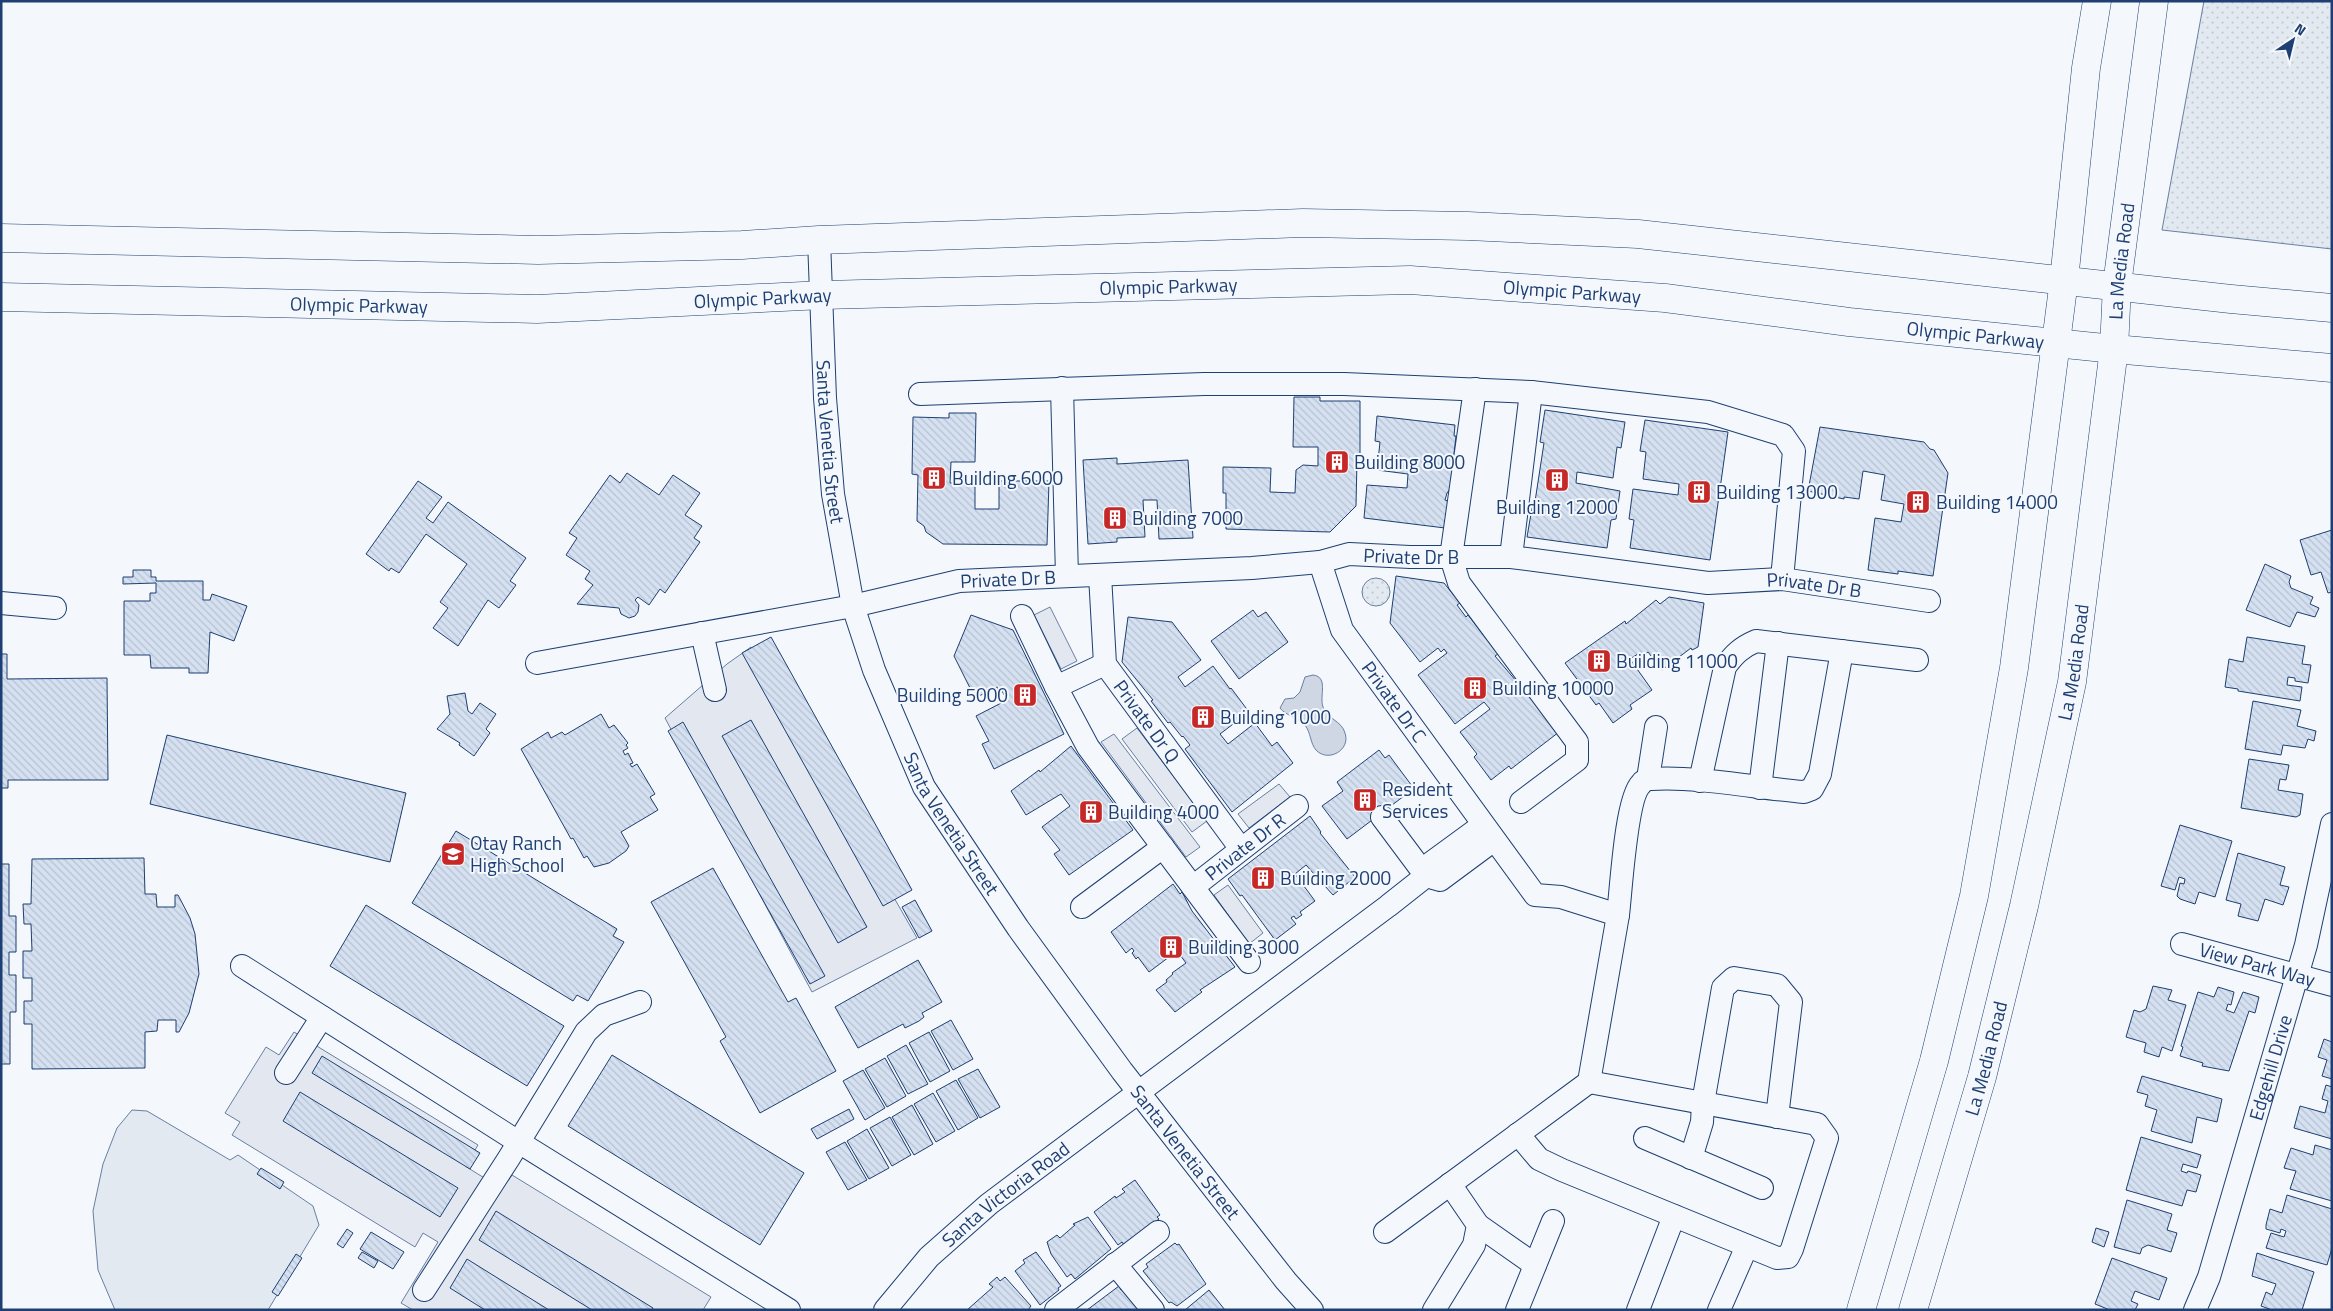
<svg xmlns="http://www.w3.org/2000/svg" width="2333" height="1311" viewBox="0 0 2333 1311" font-family="'Titillium Web',sans-serif">
	<defs>
		<pattern id="green-dots" width="8" height="8" patternUnits="userSpaceOnUse" patternTransform="scale(1.25)"><rect width="8" height="8" fill="#e3e9f0"/><path d="M2 2h.1M6 6h.1" fill="none" stroke="#c2c9d1" stroke-width="1.8" stroke-linecap="round"/></pattern>
		<pattern id="building-back-hatch" width="6" height="6" patternUnits="userSpaceOnUse" patternTransform="scale(1.25)"><rect width="6" height="6" fill="#d5e0f0"/><path d="M-1 5l2 2M0 0l6 6M5-1l2 2" fill="none" stroke="#b6c1d1"/></pattern>
	</defs>
	<rect width="100%" height="100%" fill="#f4f7fb"/>
	<g fill="url(#green-dots)" stroke="#687fa3">
		<path d="M2204 1H2332V249L2162 230Z"/>
		<circle cx="1376" cy="592" r="14"/>
	</g>
	<path fill="#e3e9f0" stroke="#687fa3" d="M132 1110 147 1111 230 1160 238 1155 313 1206 319 1225 268 1310H115L98 1270 93 1211 103 1164 117 1128Z"/>
	<g fill="#e3e8f0" stroke="#687fa3">
		<path d="M1050 607 1077 661 1061 669 1034 615Z"/>
		<path d="M751 647 917 938 812 992 665 718 727 664Z"/>
		<path d="M1137 728 1207 821 1192 832 1122 739Z"/>
		<path d="M1114 734 1200 847 1186 857 1101 742Z"/>
		<path d="M1279 784 1290 797 1249 828 1238 814Z"/>
		<path d="M1228 885 1263 933 1249 944 1214 895Z"/>
		<path d="M294 1032 478 1145 465 1166 502 1189 512 1175 711 1297 703 1310H413L401 1303 438 1242 423 1233 415 1247 232 1135 240 1122 225 1113 266 1047 279 1055Z"/>
	</g>
	<path fill="#cfd7e4" stroke="#687fa3" d="M1313 675C1329 677 1319 696 1323 707 1327 719 1342 721 1345 733 1351 750 1328 763 1316 750 1310 743 1311 733 1305 725 1298 717 1286 716 1280 708L1285 699 1294 698 1300 692 1305 677Z"/>
	<g fill="url(#building-back-hatch)" stroke="#1d3f73">
		<path d="M1294 397H1320V401H1360V457L1357 459 1356 506 1330 532 1226 529V493H1223V467L1271 468 1270 492 1295 493 1296 470 1303 465 1318 466V447H1293Z"/>
		<path d="M1545 410 1625 422 1621 448 1617 447 1613 478 1577 472 1576 483 1620 491 1616 519 1611 520 1607 548 1527 537 1532 508H1534L1544 443 1540 442Z"/>
		<path d="M949 413H976L975 462H951L950 483H975V509H999V481H1049L1047 545 943 544 926 532 924 526 917 521 918 475 912 474 913 417 949 418Z"/>
		<path d="M1377 416 1455 425 1454 436H1456L1450 489 1447 493 1445 500 1448 501 1445 528 1364 518 1367 485 1407 488 1408 474 1377 470 1380 442 1375 441Z"/>
		<path d="M1645 420 1728 432 1710 560 1630 548 1634 520 1629 519 1633 489 1678 495 1679 484 1643 479 1646 452 1640 451Z"/>
		<path d="M1820 427 1924 442 1930 449 1934 450 1948 473 1933 576 1898 571V574L1868 570 1875 518 1901 522 1904 504 1881 500 1885 475 1863 471 1859 499 1844 497V499L1808 491Z"/>
		<path d="M1117 458V464L1188 460 1193 538 1159 539 1157 500H1143L1145 537 1117 538V542L1088 544 1083 460Z"/>
		<path d="M627 473 659 495 673 475 700 493 685 515 702 526 694 538 700 542 665 593 660 589 649 605 638 597 635 600 639 605 638 612 635 616 629 618 621 614 619 608 577 604 593 585 585 579 590 571 566 555 577 538 569 533 610 475 620 483Z"/>
		<path d="M418 481 442 497 426 518 433 523 448 502 526 558 510 581 516 585 499 608 488 600 458 646 433 628 448 608 440 602 467 564 426 534 399 573 391 568 389 571 366 554Z"/>
		<path d="M2332 530V592L2328 593 2321 572 2311 575 2300 540Z"/>
		<path d="M2265 564 2291 576 2289 582 2291 588 2313 597 2310 604 2319 608 2315 617 2297 612 2290 627 2246 610Z"/>
		<path d="M133 570H151V577H156V581H203V600H210L212 594 247 606 234 641 210 632 208 673H189V668H151L150 655H124V601H150V593H156V583L123 584V577H133Z"/>
		<path d="M1396 576 1444 583 1460 603 1457 605 1466 617 1468 615 1498 654 1495 656 1559 732 1511 769 1509 766 1491 780 1474 757 1477 754 1460 732 1490 709 1484 702 1455 724 1418 675 1447 653 1444 649 1441 652 1438 648 1420 662 1390 623Z"/>
		<path d="M1669 597 1704 603 1698 647 1692 650 1691 648 1662 670 1648 652 1644 655 1641 652 1630 659 1652 690 1630 705 1632 709 1613 723 1599 703 1596 705 1565 663 1625 621 1626 624 1656 600 1660 604Z"/>
		<path d="M1253 610 1258 617 1266 612 1288 642 1239 679 1211 641Z"/>
		<path d="M971 615 1013 630 1064 734 994 769 982 744 989 741 976 716 1007 700 1002 691 999 692 997 687 975 698 954 656Z"/>
		<path d="M1128 617 1172 622 1201 660 1178 677 1185 687 1213 666 1230 689 1231 688 1249 712 1220 734 1228 744 1255 723 1272 746 1277 742 1293 763 1232 812 1185 749 1190 745 1183 736 1182 737 1170 722 1168 723 1151 701 1153 700 1122 662Z"/>
		<path d="M771 637 912 890 883 906 742 653Z"/>
		<path d="M2247 637 2305 646 2302 664 2311 665 2308 683 2295 681V678L2288 677 2287 685 2302 687 2300 701 2238 691V689L2225 687 2229 659 2243 662Z"/>
		<path d="M1 654H7V679L107 678 108 780H8V788H1Z"/>
		<path d="M465 693 468 711 472 714 480 703 496 714 486 729 490 733 474 756 459 745 460 743 437 729 450 714 447 696Z"/>
		<path d="M2253 701 2301 710 2297 726 2316 731 2314 741 2308 739 2305 748 2283 745 2281 755 2245 749Z"/>
		<path d="M601 714 609 728 614 725 628 743 626 745 628 748 623 751 625 755 628 753 633 763 630 764 632 767 637 764 655 794 650 797 658 810 621 832 629 846 626 851 609 863 594 867 587 856 584 858 573 838 571 839 521 749 548 732 551 738 562 732 565 735Z"/>
		<path d="M751 720 867 927 838 943 722 736Z"/>
		<path d="M683 722 825 976 810 984 668 731Z"/>
		<path d="M167 735 406 793 390 862 150 804Z"/>
		<path d="M1071 746 1133 830 1069 875 1054 854 1060 850 1042 827 1070 806 1061 794 1026 815 1011 791 1039 770 1040 772Z"/>
		<path d="M1379 750 1385 758 1389 755 1412 786 1406 791 1408 793 1347 839 1322 806 1343 791 1337 782Z"/>
		<path d="M2249 759 2289 765 2286 780 2280 779 2278 790 2303 794 2300 815 2296 817 2241 808Z"/>
		<path d="M1310 816 1321 832 1320 833 1355 877 1333 895 1306 865 1295 874 1315 901 1300 912 1302 915 1296 919 1294 916 1291 918 1296 924 1275 940 1242 895 1240 896 1228 879Z"/>
		<path d="M2180 825 2232 841 2215 897 2199 892 2195 904 2180 899 2177 896 2180 883 2184 884 2185 879 2179 877 2175 890 2161 886Z"/>
		<path d="M456 831 617 929 613 936 624 942 588 1001 577 995 573 1001 412 903Z"/>
		<path d="M2238 853 2285 867 2280 885 2289 887 2283 905 2265 899 2258 921 2238 916 2241 904 2226 900Z"/>
		<path d="M144 858 145 894H156L157 907H175V895H178L190 918 195 934 199 974 189 1013 179 1032H176V1020H158L157 1031 145 1032V1068L32 1069V1024H24V1001H32V978H23V951H32L31 924H24L23 904H31L32 859Z"/>
		<path d="M1 864H9V916H16V952H9V975H16V1012H10V1064H1Z"/>
		<path d="M713 868 788 1002 796 998 836 1071 760 1113 720 1041 726 1037 651 902Z"/>
		<path d="M1173 884 1180 894 1182 892 1192 911 1235 967 1200 990 1202 992 1175 1012 1156 990 1167 982 1166 980 1173 974 1172 973 1186 963 1177 951 1149 972 1138 957 1136 959 1132 953 1134 951 1132 948 1126 953 1111 932Z"/>
		<path d="M915 900 932 931 919 938 902 907Z"/>
		<path d="M366 905 564 1026 527 1086 330 966Z"/>
		<path d="M918 960 942 1002 922 1013 924 1017 919 1021 905 1028 903 1024 858 1048 835 1007Z"/>
		<path d="M2153 986 2172 990 2168 1000 2186 1005 2172 1051 2162 1047 2159 1057 2144 1052 2146 1043 2126 1037 2134 1010 2140 1012 2146 1009Z"/>
		<path d="M2218 987 2234 992 2231 1005 2228 1004 2226 1010 2234 1013 2243 992 2259 997 2255 1013 2249 1011 2229 1071 2202 1066 2203 1063 2180 1056 2183 1047 2181 1046 2198 992 2214 997Z"/>
		<path d="M951 1020 973 1059 953 1070 931 1031Z"/>
		<path d="M929 1032 950 1071 930 1082 909 1043Z"/>
		<path d="M2324 1039 2332 1042V1079L2322 1076 2327 1060 2318 1057Z"/>
		<path d="M906 1045 928 1084 908 1094 887 1056Z"/>
		<path d="M612 1055 804 1173 760 1245 568 1126Z"/>
		<path d="M322 1056 480 1153 470 1169 312 1073Z"/>
		<path d="M885 1058 906 1096 887 1107 865 1069Z"/>
		<path d="M978 1069 1000 1107 980 1118 958 1079Z"/>
		<path d="M863 1070 885 1108 865 1120 843 1081Z"/>
		<path d="M2142 1076 2222 1099 2217 1122 2197 1117 2192 1143 2151 1131 2157 1110 2145 1106 2148 1095 2137 1092Z"/>
		<path d="M956 1080 978 1118 958 1130 936 1091Z"/>
		<path d="M2326 1085 2332 1087V1139L2294 1128 2300 1106 2325 1113 2328 1101 2322 1099Z"/>
		<path d="M300 1092 458 1188 440 1217 283 1121Z"/>
		<path d="M933 1093 955 1131 936 1142 914 1104Z"/>
		<path d="M912 1105 933 1144 914 1155 892 1117Z"/>
		<path d="M849 1109 854 1119 817 1139 811 1129Z"/>
		<path d="M890 1117 911 1155 892 1166 870 1128Z"/>
		<path d="M867 1129 889 1168 869 1179 847 1141Z"/>
		<path d="M2141 1137 2201 1155 2197 1168 2183 1164 2181 1171 2187 1173 2188 1171 2201 1175 2196 1192 2187 1190 2182 1206 2126 1190Z"/>
		<path d="M845 1142 867 1180 848 1190 826 1152Z"/>
		<path d="M2315 1145 2332 1150V1201L2290 1189 2296 1171 2284 1168 2291 1148 2313 1155Z"/>
		<path d="M261 1168 284 1182 280 1189 257 1174Z"/>
		<path d="M1135 1180 1160 1215 1157 1217 1159 1219 1124 1245 1122 1242 1118 1245 1094 1212 1115 1196 1116 1198 1125 1192 1122 1189Z"/>
		<path d="M2287 1195 2332 1209V1248L2327 1265 2266 1248 2271 1233 2284 1237 2286 1231 2281 1229 2280 1233 2266 1229V1225L2270 1209 2282 1213Z"/>
		<path d="M2127 1200 2172 1214 2167 1230 2177 1233 2171 1252 2148 1245 2142 1248 2140 1254 2114 1247Z"/>
		<path d="M496 1211 653 1308 652 1310H592L479 1240Z"/>
		<path d="M1088 1217 1111 1249 1075 1279 1071 1274 1067 1277 1051 1254 1047 1242 1057 1235 1060 1238 1075 1225 1073 1224Z"/>
		<path d="M2096 1228 2109 1232 2104 1247 2092 1242Z"/>
		<path d="M347 1229 353 1233 343 1248 337 1244Z"/>
		<path d="M371 1232 404 1252 393 1269 360 1249Z"/>
		<path d="M1175 1243 1177 1245 1179 1244 1206 1284 1177 1306 1171 1302 1169 1303 1143 1271 1148 1267 1146 1264Z"/>
		<path d="M362 1252 378 1261 374 1268 358 1258Z"/>
		<path d="M1036 1252 1061 1286 1058 1288 1059 1290 1040 1305 1015 1271 1025 1263 1023 1260Z"/>
		<path d="M2257 1253 2314 1272 2302 1310H2272L2261 1306 2266 1292 2272 1295 2276 1284 2252 1276Z"/>
		<path d="M296 1254 302 1258 278 1296 272 1292Z"/>
		<path d="M2112 1258 2167 1278 2159 1300 2135 1291 2131 1301 2138 1304 2135 1310H2110L2095 1304Z"/>
		<path d="M467 1259 549 1310H485L450 1288Z"/>
		<path d="M997 1277 1000 1281 1005 1277 1031 1306 1028 1310H967L993 1287 989 1284Z"/>
		<path d="M1119 1286 1121 1290 1124 1288 1140 1310H1087Z"/>
		<path d="M1209 1290 1225 1310H1185Z"/>
	</g>
	<g fill="none" stroke-linecap="round" stroke-linejoin="round">
		<defs>
			<g id="minor">
				<path id="s1" d="M819 240 825 398 833 494 853 606 874 670 924 787 1018 928 1122 1071 1286 1281 1312 1310"/>
				<path d="M1062 388 1067 576"/>
				<path d="M1475 389 1451 557 1459 583 1577 742V760L1521 802"/>
				<path d="M920 394 1204 384H1344L1531 392 1708 412 1783 435 1794 451 1782 579"/>
				<path d="M1511 557 1531 392"/>
				<path id="s2" d="M1320 562 1342 630 1535 895 1561 897 1618 915 1589 1082 1385 1232"/>
				<path id="s3" d="M1100 575 1105 664 1241 849"/>
				<path d="M1 603 55 608"/>
				<path d="M1022 616 1056 687"/>
				<path d="M702 633 715 690"/>
				<path id="s4" d="M537 663 853 606 959 581 1252 568 1320 562 1349 554 1410 557H1511L1708 583 1782 579 1929 601"/>
				<path d="M1105 664 1056 687 1088 747 1249 962"/>
				<path d="M1648 779 1656 727"/>
				<path d="M1700 781 1725 667C1734 654 1742 647 1756 641L1917 660"/>
				<path d="M1760 788 1778 643"/>
				<path d="M1382 817 1426 876 1440 880 1494 840"/>
				<path id="s5" d="M1193 887 1297 806"/>
				<path d="M1082 907 1163 847"/>
				<path d="M1618 915C1621 891 1626 798 1641 784 1643 781 1647 779 1651 779 1698 776 1756 788 1804 792L1812 789 1820 774 1842 651"/>
				<path id="s6" d="M2182 944 2332 985"/>
				<path d="M242 966 509 1136 789 1310"/>
				<path d="M286 1073 322 1017"/>
				<path d="M1518 1134 1539 1159 1562 1170 1777 1258 1788 1257 1792 1249 1827 1138 1817 1124 1589 1082"/>
				<path d="M1645 1138 1762 1188"/>
				<path d="M1691 1158 1702 1122 1703 1103 1723 988 1734 978 1777 985 1791 1002 1777 1117"/>
				<path d="M1478 1225 1535 1265"/>
				<path d="M1115 1264 1153 1310"/>
				<path d="M424 1290 509 1158 586 1032 604 1015 640 1002"/>
				<path id="s7" d="M885 1310 929 1257 989 1204 1388 906 1426 876 1431 863 1483 825"/>
				<path d="M1056 1310 1158 1232"/>
				<path d="M1434 1310 1474 1245 1478 1225 1450 1184"/>
				<path d="M1517 1310 1553 1221"/>
				<path d="M1638 1310 1674 1216"/>
				<path d="M1719 1310 1747 1246"/>
				<path id="s8" d="M2195 1310 2209 1277 2306 945 2332 824"/>
			</g>
			<g id="major">
				<path d="M1 238 538 250 742 245 819 240 1303 223 1468 226 1638 234 2231 299 2332 308"/>
				<path id="s9" d="M1 297 537 309 823 295 1410 280 1665 298 1849 322 2114 349 2332 368"/>
				<path d="M1861 1310 1934 1061 1974 896 2014 668 2064 280 2086 68 2097 1"/>
				<path id="s10" d="M1913 1310 1982 1077 2024 906 2072 682 2114 349 2117 285 2154 1"/>
			</g>
		</defs>
		<use href="#minor" stroke="#1d3f73" stroke-width="24"/>
		<use href="#major" stroke="#1d3f73" stroke-width="29"/>
		<use href="#minor" stroke="#f4f7fb" stroke-width="22"/>
		<use href="#major" stroke="#f4f7fb" stroke-width="28"/>
	</g>
	<defs>
		<symbol id="building-square" viewBox="-11 -11 22 22"><rect x="-9" y="-9" width="18" height="18" rx="4" fill="#c62828" stroke="#f4f7fb"/><path d="M-4-6H4V6H1V3H-1V6H-4ZM-2.5-4.3h1.7v1.8h-1.7ZM.8-4.3h1.7v1.8H.8ZM-2.5-1h1.7V.8h-1.7ZM.8-1h1.7V.8H.8Z" fill="#fff"/></symbol>
		<symbol id="school-square" viewBox="-11 -11 22 22"><rect x="-9" y="-9" width="18" height="18" rx="4" fill="#c62828" stroke="#f4f7fb"/><path d="M0-5L7-2L0 1L-7-2ZM-4 1L0 2.5L4 1V4Q0 6-4 4Z" fill="#fff"/></symbol>
	</defs>
	<g fill-rule="evenodd">
		<use href="#building-square" x="1323" y="448" width="28" height="28"/>
		<use href="#building-square" x="920" y="464" width="28" height="28"/>
		<use href="#building-square" x="1543" y="466" width="28" height="28"/>
		<use href="#building-square" x="1685" y="478" width="28" height="28"/>
		<use href="#building-square" x="1904" y="488" width="28" height="28"/>
		<use href="#building-square" x="1101" y="504" width="28" height="28"/>
		<use href="#building-square" x="1585" y="647" width="28" height="28"/>
		<use href="#building-square" x="1461" y="674" width="28" height="28"/>
		<use href="#building-square" x="1011" y="681" width="28" height="28"/>
		<use href="#building-square" x="1189" y="703" width="28" height="28"/>
		<use href="#building-square" x="1351" y="786" width="28" height="28"/>
		<use href="#building-square" x="1077" y="798" width="28" height="28"/>
		<use href="#school-square" x="439" y="840" width="28" height="28"/>
		<use href="#building-square" x="1249" y="864" width="28" height="28"/>
		<use href="#building-square" x="1157" y="933" width="28" height="28"/>
	</g>
	<g text-anchor="middle" stroke-width="4" stroke-linejoin="round" paint-order="stroke">
		<g font-size="19" fill="#1d3f73" stroke="#f4f7fb">
			<text dy="7" stroke="none"><textPath href="#s10" startOffset="1072">La Media Road</textPath></text>
			<text dy="7" stroke="none"><textPath href="#s9" startOffset="1168">Olympic Parkway</textPath></text>
			<text dy="7" stroke="none"><textPath href="#s9" startOffset="1572">Olympic Parkway</textPath></text>
			<text dy="7" stroke="none"><textPath href="#s9" startOffset="762">Olympic Parkway</textPath></text>
			<text dy="7" stroke="none"><textPath href="#s9" startOffset="358">Olympic Parkway</textPath></text>
			<text dy="7" stroke="none"><textPath href="#s9" startOffset="1978">Olympic Parkway</textPath></text>
			<text dy="7" stroke="none"><textPath href="#s1" startOffset="202">Santa Venetia Street</textPath></text>
			<text dy="7" stroke="none"><textPath href="#s4" startOffset="884">Private Dr B</textPath></text>
			<text dy="7" stroke="none"><textPath href="#s4" startOffset="479">Private Dr B</textPath></text>
			<text dy="7" stroke="none"><textPath href="#s4" startOffset="1289">Private Dr B</textPath></text>
			<text dy="7" stroke="none"><textPath href="#s10" startOffset="668">La Media Road</textPath></text>
			<text dy="7" stroke="none"><textPath href="#s2" startOffset="160">Private Dr C</textPath></text>
			<text dy="7" stroke="none"><textPath href="#s3" startOffset="160">Private Dr Q</textPath></text>
			<text dy="7" stroke="none"><textPath href="#s1" startOffset="608">Santa Venetia Street</textPath></text>
			<text dy="7" stroke="none"><textPath href="#s5" startOffset="66">Private Dr R</textPath></text>
			<text dy="7" stroke="none"><textPath href="#s6" startOffset="78">View Park Way</textPath></text>
			<text dy="7" stroke="none"><textPath href="#s10" startOffset="262">La Media Road</textPath></text>
			<text dy="7" stroke="none"><textPath href="#s8" startOffset="254">Edgehill Drive</textPath></text>
			<text dy="7" stroke="none"><textPath href="#s1" startOffset="1012">Santa Venetia Street</textPath></text>
			<text dy="7" stroke="none"><textPath href="#s7" startOffset="168">Santa Victoria Road</textPath></text>
		</g>
		<g font-size="19" fill="#1d3f73" stroke="#f4f7fb" text-anchor="start">
			<text x="1354" y="469">Building 8000</text>
			<text x="952" y="485">Building 6000</text>
			<text x="1716" y="499">Building 13000</text>
			<text x="1936" y="509">Building 14000</text>
			<text x="1557" y="514" text-anchor="middle">Building 12000</text>
			<text x="1132" y="525">Building 7000</text>
			<text x="1616" y="668">Building 11000</text>
			<text x="1492" y="695">Building 10000</text>
			<text x="1008" y="702" text-anchor="end">Building 5000</text>
			<text x="1220" y="724">Building 1000</text>
			<text x="1382" y="796">Resident<tspan x="1382" dy="22">Services</tspan></text>
			<text x="1108" y="819">Building 4000</text>
			<text x="470" y="850">Otay Ranch<tspan x="470" dy="22">High School</tspan></text>
			<text x="1280" y="885">Building 2000</text>
			<text x="1188" y="954">Building 3000</text>
		</g>
	</g>
	<rect width="2333" height="1311" fill="none" stroke="#1d3f73" stroke-width="5"/>
	<g transform="translate(2293 40) rotate(35)" stroke="#f4f7fb" stroke-width="4" paint-order="stroke">
	<path d="M0-4L9 19L0 12L-9 19Z" fill="#1d3f73"/>
	<text y="-8" font-size="14" font-weight="bold" text-anchor="middle" fill="#1d3f73">N</text>
	</g>
</svg>
